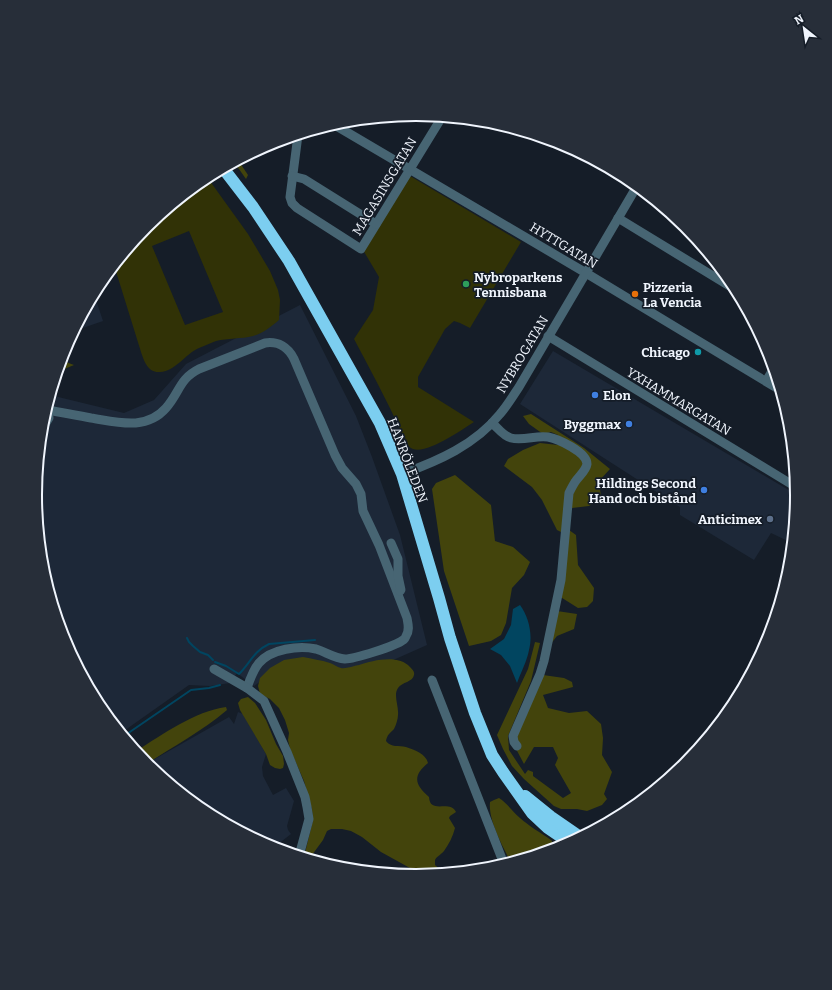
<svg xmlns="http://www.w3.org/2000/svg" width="832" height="990" viewBox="0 0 832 990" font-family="Bitter,serif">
	<rect width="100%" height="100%" fill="#151d28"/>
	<g fill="#1d2838">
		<path d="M94 294 103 321 74 331Z"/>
		<path d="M300 305 356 416 372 457 400 535 427 645 391 661 346 670 309 659 283 665 254 686 237 673 230 683 210 686 189 685 121 733 99 706 64 641 42 569 35 495 42 420 50 395 124 413 154 400 186 364Z"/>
		<path d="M553 351 797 495 793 538 790 542 771 533 754 560 680 515V507L520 404Z"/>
		<path d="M238 712 243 714 266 754 262 767 263 776 273 795 286 788 294 801 287 826 288 830 291 834 273 848 204 812 146 764 229 717 234 724Z"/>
	</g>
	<g fill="#313206" fill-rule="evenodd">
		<path d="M410 176 521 242 470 328 460 323 454 321 445 329 418 377V387L474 422C461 430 428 454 413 449 406 447 403 435 400 429 386 399 370 369 354 339L373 310 379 277 363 250Z"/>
		<path d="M207 177 248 234 270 271 278 290 280 300 279 320C271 327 263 333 253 336 241 339 228 338 216 341 210 343 205 346 199 348 185 354 176 371 160 372 148 373 144 361 141 352L114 265 147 225ZM189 231 223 312 185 325 152 246Z"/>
	</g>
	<g fill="#43440c">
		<path d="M238 160 248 175 246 179 234 162Z"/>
		<path d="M61 358 63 361 74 365 57 372Z"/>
		<path d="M531 414 584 448 610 469 599 481 601 497 589 506 572 508 561 532 557 530 542 500 532 487 504 466 508 459 523 450 540 443 558 445V435L551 432 543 434 529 424 523 416Z"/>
		<path d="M455 475 491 505 495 541 513 547 530 562 524 575 512 588 506 623 501 635 491 641 469 646 444 571 432 489 436 483Z"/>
		<path d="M569 530 576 535 578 565 594 588 593 601 587 607 578 608 559 596Z"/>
		<path d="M557 611 577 614 574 629 557 636 550 645Z"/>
		<path d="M535 642 540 643 531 681 508 736 509 750 525 774 528 770 533 772V776L563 798 571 793 555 765 558 758 553 747H534L524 764 515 747V737L543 675 564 678 572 682 573 687 543 695 548 708 569 713 587 711 601 724 603 738 602 755 612 772 604 794 607 799 602 805 587 811 577 809H561L554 806 524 779 512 766 503 749 497 735 528 669Z"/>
		<path d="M303 657C312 659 321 660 330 663 333 664 337 667 341 668 346 669 353 666 359 665 373 660 399 654 410 667 412 669 415 672 414 675 413 682 402 682 398 688 393 695 399 706 398 715 398 719 396 725 394 729 390 733 387 735 386 741 391 748 399 745 406 747 415 750 426 754 428 763 412 776 415 785 429 797 430 815 450 799 456 812L450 816 449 818 455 828C453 836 449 844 444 851 442 854 437 856 435 860V865L444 873 421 875 419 873 381 852 362 837 351 831 342 829H331L327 831 323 840 312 855 311 860 304 857 313 820 312 810 304 781 290 749 288 740 289 733 285 720 279 708 270 699 260 694 258 686 260 678 270 668 284 660Z"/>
		<path d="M248 697 255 703 266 720 276 744 283 756 284 764 283 768 280 769 275 768 270 765 266 754 240 710 238 703 241 699Z"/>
		<path d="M226 707 227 710C202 731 173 747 146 764L136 751C162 735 195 711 226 707Z"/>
		<path d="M499 798C507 803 513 812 520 818 529 826 541 833 551 840L552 841 553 847 549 851 511 862C503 847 488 820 490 802L494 800Z"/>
		<path d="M341 861C348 861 351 864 354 870L341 869 332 866 333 863Z"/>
	</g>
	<path fill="#014560" d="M520 605C529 617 533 635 529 650 527 661 521 672 517 683L510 666 501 655 490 649 504 639 511 625 513 609Z"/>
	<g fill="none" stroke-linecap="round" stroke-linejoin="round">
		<g stroke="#014560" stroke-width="2">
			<path d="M187 638 189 642 193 646 200 652 208 655 213 660"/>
			<path d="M215 662 226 666 239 674C250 663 254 651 269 644L315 640"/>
			<path d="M124 736 191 690 209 688 220 685"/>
		</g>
		<g stroke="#476573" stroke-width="9">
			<path d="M333 124 581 270 682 331 780 390"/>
			<path d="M298 135 290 197 292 203 297 208 361 249 442 117"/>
			<path d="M292 176 304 179 376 224"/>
			<path d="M618 218 736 290"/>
			<path d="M548 336 796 487"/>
			<path d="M766 381 774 368"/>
			<path d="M46 408 48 410C62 413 77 415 91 418 117 422 146 431 166 408 180 392 179 379 199 369L265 343C278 341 288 347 294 359L335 455 342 468 356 484 361 494 363 511 379 545 407 618C408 624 410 630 406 636 406 637 404 640 403 640 396 646 354 659 345 659 334 658 326 652 316 649 299 645 271 649 259 663 253 670 250 679 247 688"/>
			<path d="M492 423C498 428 503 436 511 438 524 441 536 435 548 437 558 439 587 452 587 464 586 471 578 477 575 482 573 485 571 489 569 493L561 580 544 661 540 674 513 736 514 742 517 746"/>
			<path d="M41 431 49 418 48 410"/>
			<path d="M402 474C438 461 475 445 500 414 507 406 513 396 519 387L637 186"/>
			<path d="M391 543 398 559V576L401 590 400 591"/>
			<path d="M779 604 784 585 790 567"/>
			<path d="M214 669 247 688 264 701 287 752 305 797 307 807 309 819 299 856"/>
			<path d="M432 680 504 864"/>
		</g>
		<g stroke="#7ccef0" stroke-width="12">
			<path d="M223 168 253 207 289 261 380 423 402 474 439 598 450 638 475 713 492 755 503 772 532 813 548 828 570 843"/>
			<path d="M525 796 551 817 580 837"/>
		</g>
	</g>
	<circle fill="#2e9e5b" stroke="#151d28" stroke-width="1.5" cx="466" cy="284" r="4"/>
	<circle fill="#e8710a" stroke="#151d28" stroke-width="1.5" cx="635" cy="294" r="4"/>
	<circle fill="#0f9aa8" stroke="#151d28" stroke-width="1.5" cx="698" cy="352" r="4"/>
	<g fill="#3f7fe0" stroke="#151d28" stroke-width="1.5">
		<circle cx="595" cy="395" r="4"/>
		<circle cx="629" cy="424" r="4"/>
		<circle cx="704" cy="490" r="4"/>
	</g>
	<circle fill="#5c6f8a" stroke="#151d28" stroke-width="1.5" cx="770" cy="519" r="4"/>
	<g text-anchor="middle" stroke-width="3.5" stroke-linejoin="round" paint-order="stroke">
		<g font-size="13" fill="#f0f5fd" stroke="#151d28">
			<text transform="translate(384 186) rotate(-59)" y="5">MAGASINSGATAN</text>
			<text transform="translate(564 245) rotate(31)" y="5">HYTTGATAN</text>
			<text transform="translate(522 354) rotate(-59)" y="5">NYBROGATAN</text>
			<text transform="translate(679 401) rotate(31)" y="5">YXHAMMARGATAN</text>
			<text transform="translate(408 460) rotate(69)" y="5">HANRÖLEDEN</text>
		</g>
		<g font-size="13" font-weight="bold" fill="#f0f5fd" stroke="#151d28" text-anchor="end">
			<text x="474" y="282" text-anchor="start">Nybroparkens<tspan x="474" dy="15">Tennisbana</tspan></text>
			<text x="643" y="292" text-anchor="start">Pizzeria<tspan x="643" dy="15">La Vencia</tspan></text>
			<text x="690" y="357">Chicago</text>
			<text x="603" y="400" text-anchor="start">Elon</text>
			<text x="621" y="429">Byggmax</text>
			<text x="696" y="488">Hildings Second<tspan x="696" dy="15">Hand och bistånd</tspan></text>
			<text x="762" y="524">Anticimex</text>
		</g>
	</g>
	<path d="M0 0H832V990H0ZM42 495a374 374 0 1 1 748 0a374 374 0 1 1-748 0Z" fill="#272e39" fill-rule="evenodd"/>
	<path fill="none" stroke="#f0f5fd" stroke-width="2" d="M42 495a374 374 0 1 1 748 0a374 374 0 1 1-748 0Z"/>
	<g transform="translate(804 28) rotate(330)" stroke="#151d28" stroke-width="3" paint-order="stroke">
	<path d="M0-3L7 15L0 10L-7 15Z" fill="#f0f5fd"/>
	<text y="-6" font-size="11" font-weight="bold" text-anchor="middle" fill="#f0f5fd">N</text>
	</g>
</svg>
